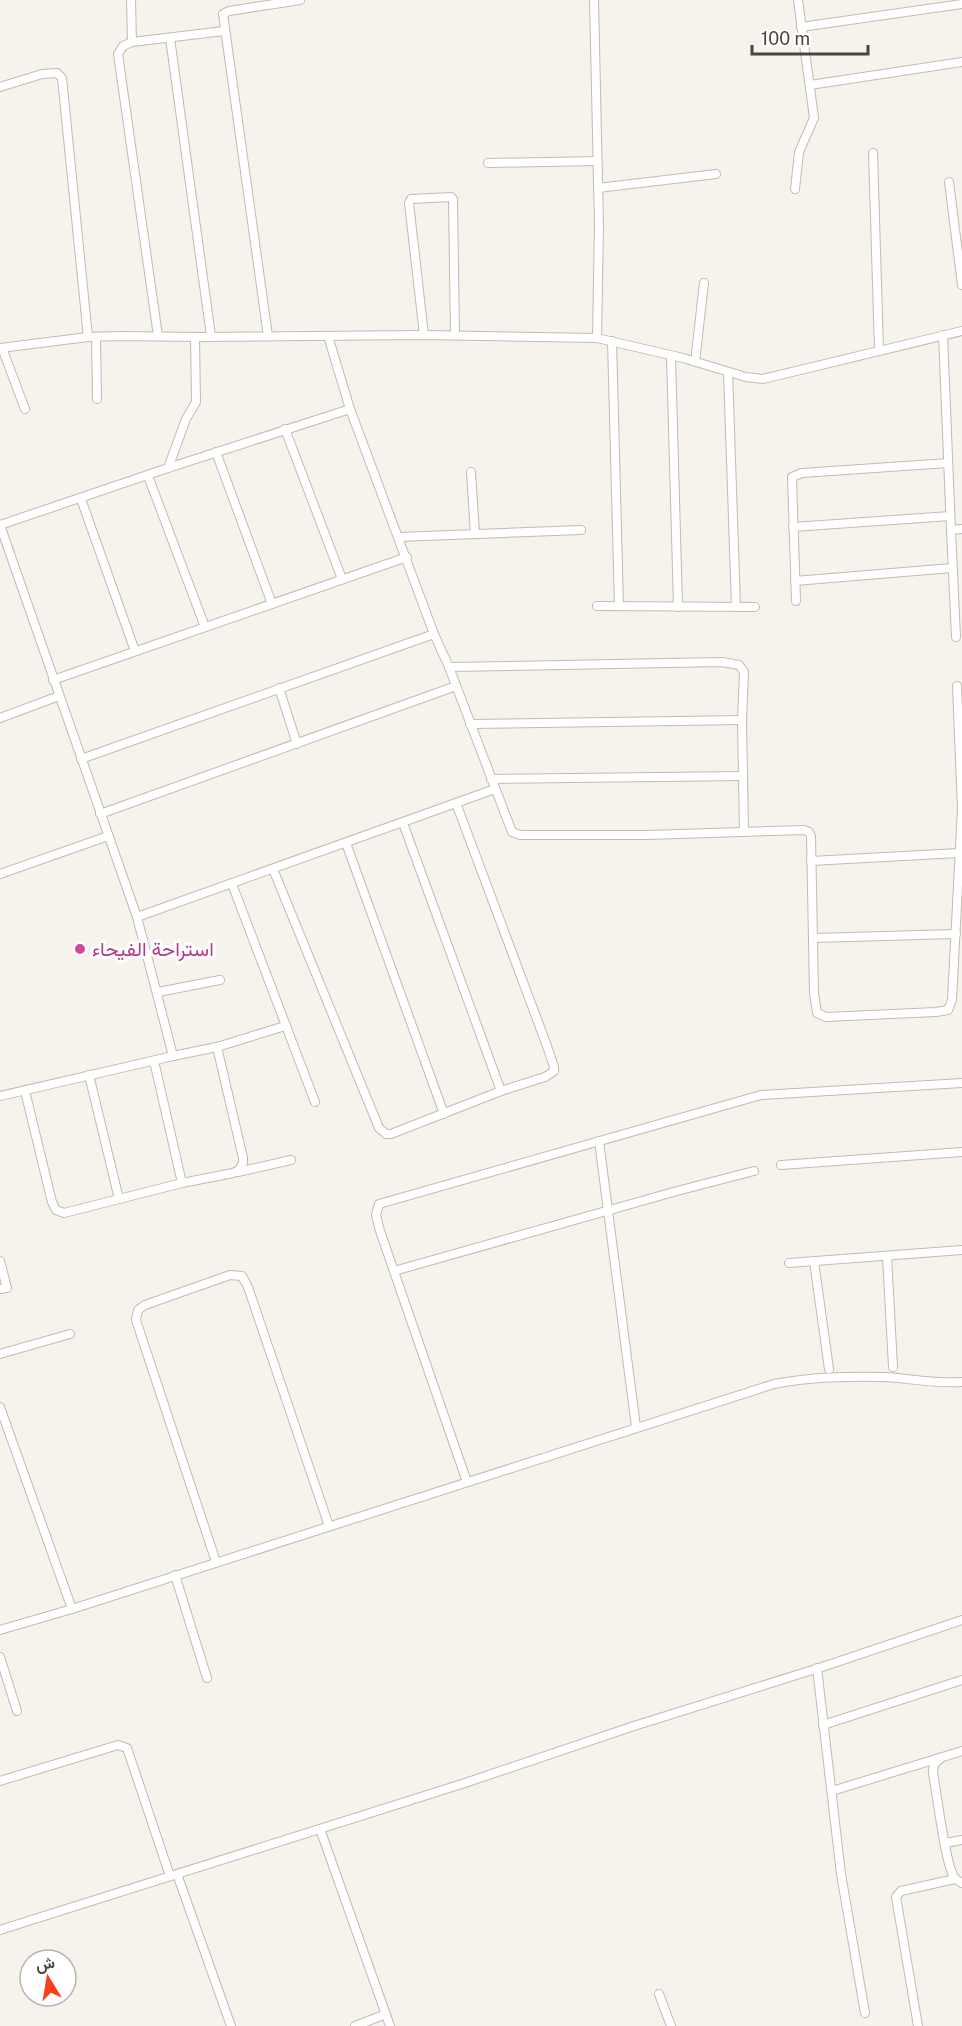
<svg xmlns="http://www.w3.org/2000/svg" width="962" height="2026" viewBox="0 0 962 2026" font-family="'Public Sans',Vazirmatn,sans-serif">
	<rect width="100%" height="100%" fill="#f6f3ec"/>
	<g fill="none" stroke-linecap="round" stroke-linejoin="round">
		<defs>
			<g id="minor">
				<path d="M131 0 132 42"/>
				<path d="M594 0 599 225 597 338"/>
				<path d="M801 27 962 4"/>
				<path d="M170 38 211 336"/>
				<path d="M810 85 962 62"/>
				<path d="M0 87 42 74 57 73 62 78 88 337"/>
				<path d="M873 153 879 349"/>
				<path d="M488 163 597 161"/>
				<path d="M949 182 962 285"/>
				<path d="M598 188 716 174"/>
				<path d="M795 189 799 152 814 118 798 0"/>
				<path d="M424 335 409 203 411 199 451 197 453 199 455 335"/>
				<path d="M943 335 951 530 962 529"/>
				<path d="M158 336 118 54 123 46 132 42 224 31"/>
				<path d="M268 336 223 14 229 11 300 0"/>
				<path d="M328 336 350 409 434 634 449 667 512 832 520 835H648L804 830 809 832 811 836 814 993 817 1013 826 1017 936 1012 948 1010 952 1000 962 809"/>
				<path d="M96 337 97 399"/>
				<path d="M612 341 619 606"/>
				<path d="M0 348 88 337 119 336 201 337 424 335 597 338 683 358 746 377 763 379 962 331"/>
				<path d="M2 348 25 409"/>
				<path d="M671 356 678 607"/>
				<path d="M695 362 704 283"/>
				<path d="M728 372 736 607"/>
				<path d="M285 429 342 579"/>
				<path d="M216 452 272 604"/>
				<path d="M168 468 186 419 196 402 195 337"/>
				<path d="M471 472 475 534"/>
				<path d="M148 476 205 627"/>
				<path d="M81 499 135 651"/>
				<path d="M0 525 137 917 495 789"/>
				<path d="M0 525 168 468 350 409"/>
				<path d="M793 527 950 516"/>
				<path d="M951 530 956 637"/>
				<path d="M399 537 581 530"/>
				<path d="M795 581 952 568"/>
				<path d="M796 601 792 477 802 473 948 463"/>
				<path d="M597 606 755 607"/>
				<path d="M449 667 722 662 739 665 744 672 742 720 744 832"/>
				<path d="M53 680 407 557"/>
				<path d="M957 686 962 809"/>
				<path d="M279 688 297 744"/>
				<path d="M0 718 59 696"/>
				<path d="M470 724 742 720"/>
				<path d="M81 759 434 634"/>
				<path d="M491 779 743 776"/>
				<path d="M100 814 456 686"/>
				<path d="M403 823 501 1091"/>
				<path d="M346 843 444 1114"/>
				<path d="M811 861 959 853"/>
				<path d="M273 869 379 1128 386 1134H391L501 1091 545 1077 554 1071V1067L547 1046 456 803"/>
				<path d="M0 874 108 836"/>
				<path d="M232 884 315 1102"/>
				<path d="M137 917 173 1056"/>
				<path d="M813 938 956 934"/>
				<path d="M158 992 220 980"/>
				<path d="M154 1061 182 1183"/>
				<path d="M89 1075 119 1199"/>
				<path d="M25 1091 52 1202 56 1210 64 1213 182 1183 233 1173 239 1170 243 1163V1158L217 1047"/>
				<path d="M0 1096 173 1056 217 1047 285 1026"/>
				<path d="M599 1141 636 1427"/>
				<path d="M781 1165 962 1152"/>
				<path d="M238 1172 291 1160"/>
				<path d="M887 1256 893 1367"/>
				<path d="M0 1261 7 1288 0 1289"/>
				<path d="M814 1261 829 1369"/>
				<path d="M789 1263 962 1250"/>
				<path d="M394 1271 677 1191 754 1171"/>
				<path d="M0 1354 70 1334"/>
				<path d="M0 1407 72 1609"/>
				<path d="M467 1482 380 1231 376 1215 379 1204 761 1095 962 1083"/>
				<path d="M216 1562 136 1320 138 1310 145 1305 230 1275 242 1276 248 1287 329 1526"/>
				<path d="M175 1575 207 1678"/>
				<path d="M0 1630 72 1609 774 1384C809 1377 847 1376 882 1377 909 1378 935 1384 962 1382"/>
				<path d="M0 1657 17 1711"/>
				<path d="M817 1668 841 1874 865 2013"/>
				<path d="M823 1725 962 1680"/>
				<path d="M940 1759 934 1764 933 1773C937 1794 945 1863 954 1877 956 1880 959 1881 962 1883"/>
				<path d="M0 1781 118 1745 127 1748 170 1876"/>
				<path d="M832 1791 962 1751"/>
				<path d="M320 1829 390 2026"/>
				<path d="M945 1843 962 1840"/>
				<path d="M177 1874 231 2026"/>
				<path d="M0 1930 465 1783 634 1726 822 1667 962 1620"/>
				<path d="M659 1994 671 2026"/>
				<path d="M355 2026 386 2014"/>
				<path d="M918 2026 896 1897 901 1891 955 1879"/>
			</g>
		</defs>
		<use href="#minor" stroke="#c2bbae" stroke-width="10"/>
		<use href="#minor" stroke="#fff" stroke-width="8"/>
	</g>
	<circle fill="#d1479c" stroke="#fff" stroke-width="2" cx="80" cy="949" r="6"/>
	<g text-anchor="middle" stroke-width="6" stroke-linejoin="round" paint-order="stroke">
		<g font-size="20" fill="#b23c85" stroke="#fff" text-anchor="start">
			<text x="92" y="956">استراحة الفيحاء</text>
		</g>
	</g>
	<g transform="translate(48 1978) rotate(349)"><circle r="28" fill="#ffffff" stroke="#b7b4b0" stroke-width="1.5"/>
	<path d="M0-4.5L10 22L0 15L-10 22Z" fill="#fc3f1d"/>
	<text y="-9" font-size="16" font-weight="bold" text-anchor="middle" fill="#4b4439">ش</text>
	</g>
	<path d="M752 45v9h116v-9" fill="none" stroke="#4b4439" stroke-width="3"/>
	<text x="761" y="45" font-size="18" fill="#4b4439" stroke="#ffffff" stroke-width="4.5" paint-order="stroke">100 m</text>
</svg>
